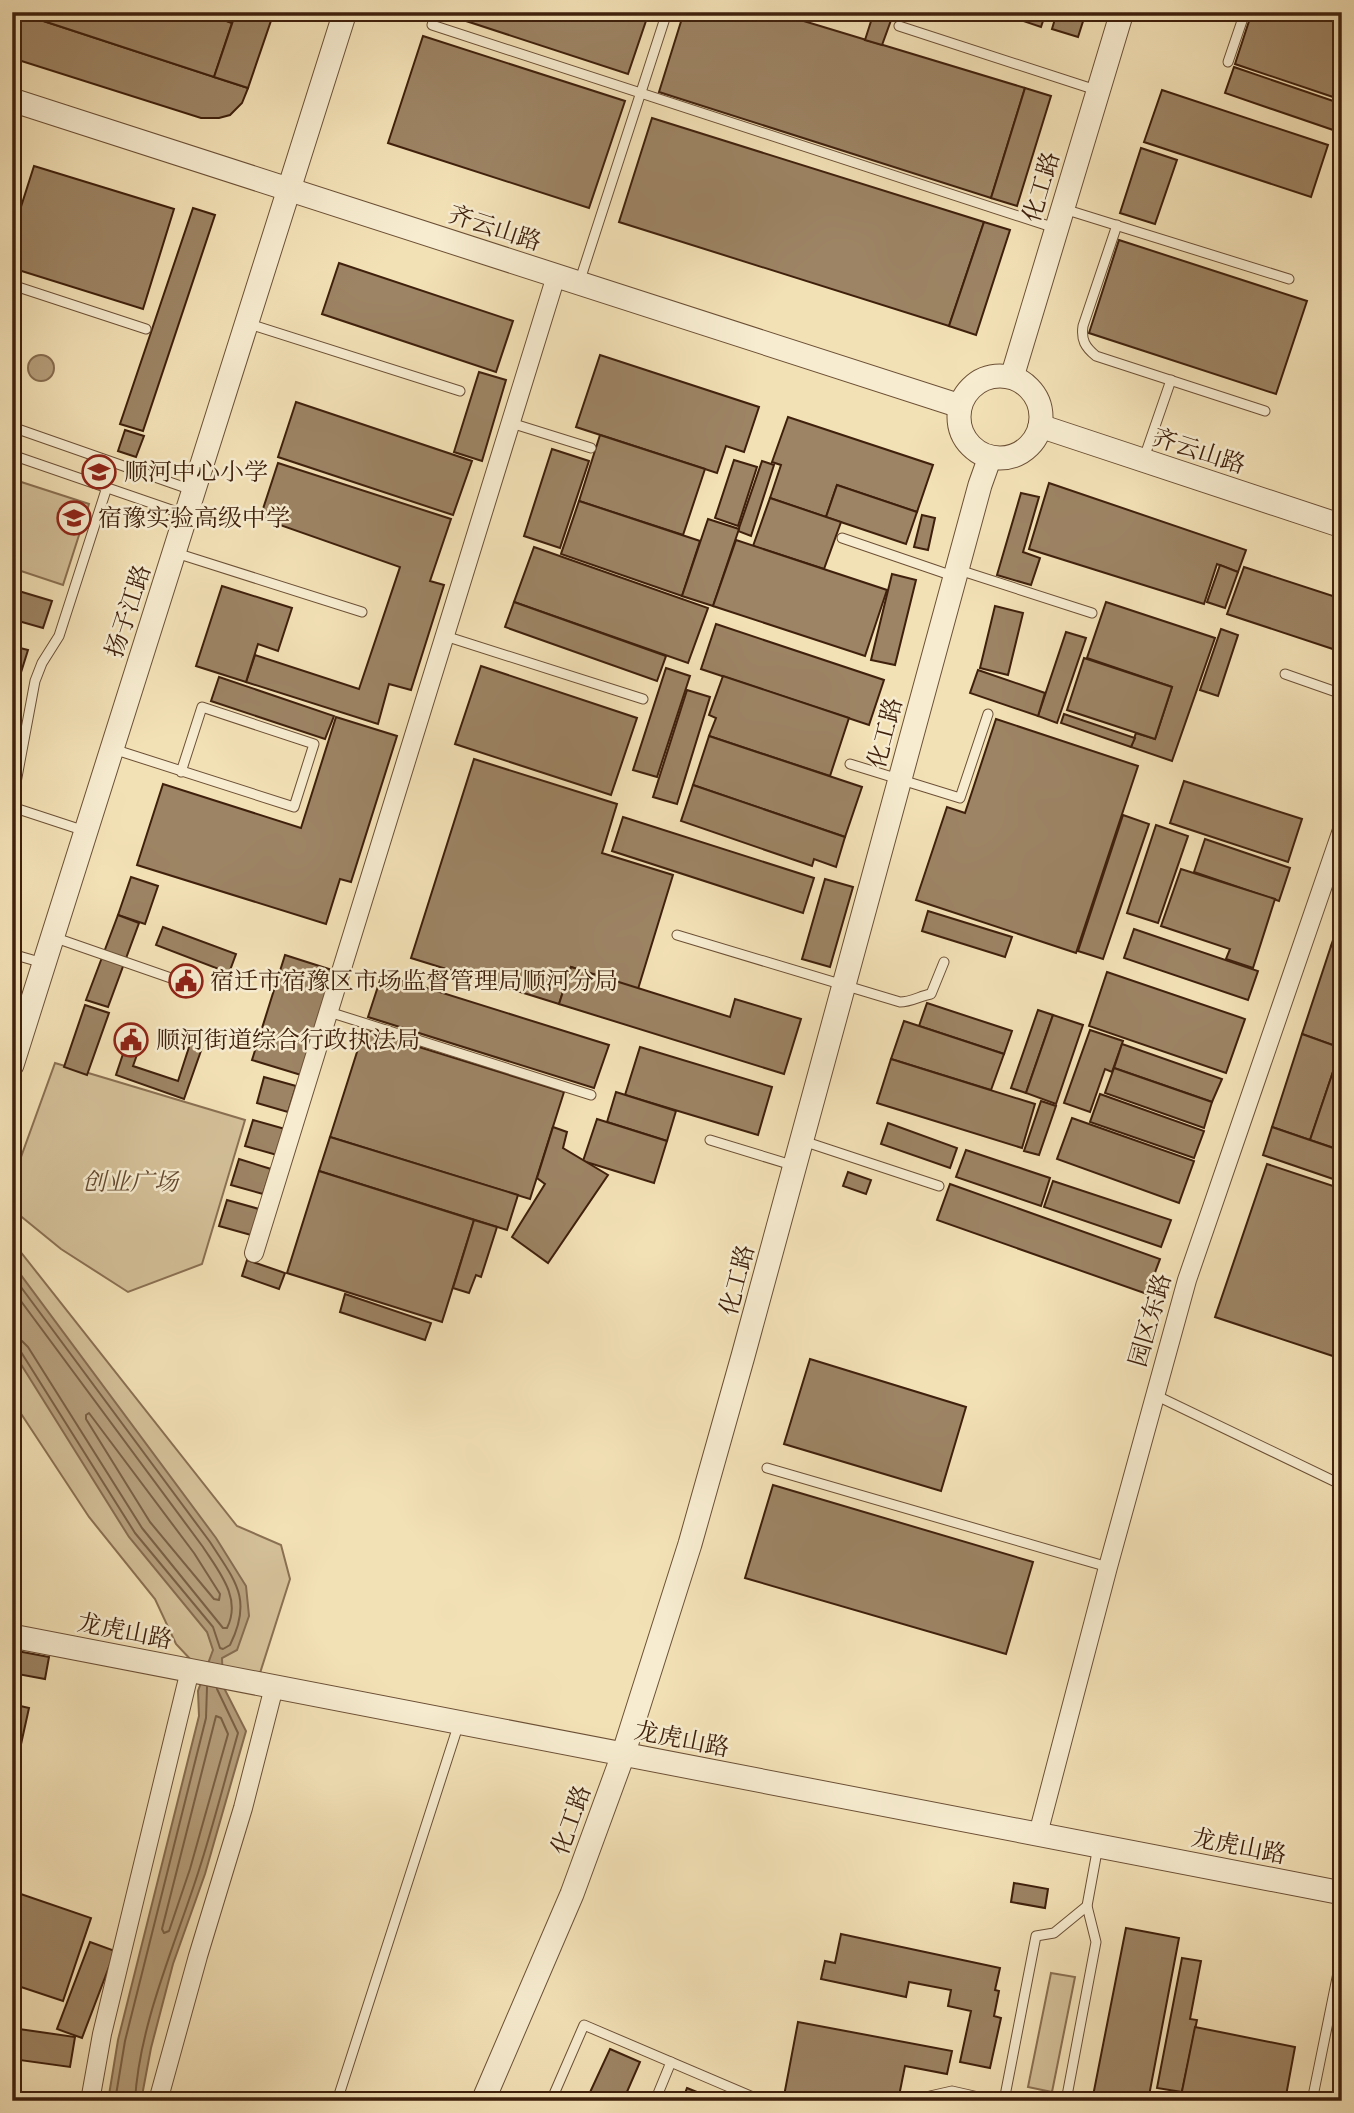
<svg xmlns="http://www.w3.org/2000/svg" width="1354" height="2113" viewBox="0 0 1354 2113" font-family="'EB Garamond','Noto Serif SC',serif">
	<rect width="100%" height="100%" fill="#f3e1b6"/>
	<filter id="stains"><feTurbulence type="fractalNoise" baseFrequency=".00286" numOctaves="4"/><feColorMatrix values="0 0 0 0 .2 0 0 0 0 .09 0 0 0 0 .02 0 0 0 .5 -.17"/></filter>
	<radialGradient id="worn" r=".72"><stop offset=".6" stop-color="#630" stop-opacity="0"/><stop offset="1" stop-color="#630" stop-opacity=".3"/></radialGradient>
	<g fill="#d4c099" stroke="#8a7052" stroke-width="2">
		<path d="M12 479 89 504 63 585 12 568Z"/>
		<path d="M55 1063 245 1120 202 1264 128 1292 61 1249 12 1209V1182Z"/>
		<path d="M12 1241 237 1526 281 1545 290 1579 260 1673 192 1661 176 1644 155 1599 89 1517 12 1400Z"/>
		<path d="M1051 1973 1075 1977 1052 2092 1028 2087Z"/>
	</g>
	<g fill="#b69f7c" stroke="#866c4f" stroke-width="2">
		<circle cx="41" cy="368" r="13"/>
		<path d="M12 1263 216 1538 246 1586 249 1616 237 1650 222 1658 223 1686 246 1731 205 1874 173 1964 151 2048 141 2101H108L118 2040 199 1716 198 1691 213 1650 207 1632 129 1537 12 1350Z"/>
	</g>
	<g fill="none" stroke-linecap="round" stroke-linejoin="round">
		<g stroke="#7a6044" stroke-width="2">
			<path d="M12 1275 210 1542C235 1581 253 1599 230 1645L223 1649 220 1648 213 1627 135 1533 21 1352 12 1348"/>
			<path d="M12 1289 203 1547C219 1572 242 1598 227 1628H223L142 1528 28 1347 22 1341 12 1339"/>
			<path d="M89 1413 194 1553 220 1594 219 1600 214 1599 150 1522 86 1419V1415Z"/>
			<path d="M216 1716 221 1718 228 1734 190 1869 169 1931 164 1933 162 1929Z"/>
			<path d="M115 2101 125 2041 206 1718 207 1687"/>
			<path d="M135 2101C139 2025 175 1945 198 1873 213 1827 225 1779 238 1733L217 1689"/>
		</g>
	</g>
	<g fill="#9d8464" stroke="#3f200c" stroke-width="2">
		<path d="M12 12H16L248 88 242 103 230 115 219 118H201L12 58Z"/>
		<path d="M16 12H202L232 23 214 77Z"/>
		<path d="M202 12H236L232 23Z"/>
		<path d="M236 12H274L248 88 214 77Z"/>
		<path d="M459 12H649L628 74 457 18Z"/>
		<path d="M684 12H774L1025 88 991 198 659 92Z"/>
		<path d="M874 12H894L882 45 865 40Z"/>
		<path d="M997 12H1046L1041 27Z"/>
		<path d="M1057 12H1086L1078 37 1052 29Z"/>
		<path d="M1252 12H1342V100L1235 64Z"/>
		<path d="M423 36 625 101 589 208 388 143Z"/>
		<path d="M1234 67 1342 104V133L1225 93Z"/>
		<path d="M1025 88 1051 96 1017 206 991 198Z"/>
		<path d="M1162 90 1328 145 1311 197 1144 142Z"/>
		<path d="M652 118 984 222 949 326 619 222Z"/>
		<path d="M1141 148 1177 160 1155 224 1120 213Z"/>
		<path d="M34 166 174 209 143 309 12 268V235Z"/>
		<path d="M193 208 215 215 143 431 120 424Z"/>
		<path d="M984 222 1010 230 976 335 949 326Z"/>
		<path d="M1119 240 1307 301 1276 394 1089 333Z"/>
		<path d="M339 263 513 321 496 372 322 314Z"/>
		<path d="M600 355 759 407 744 452 726 446 717 473 576 427Z"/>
		<path d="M479 372 506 380 482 461 454 452Z"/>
		<path d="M296 402 472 461 453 515 278 457Z"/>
		<path d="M788 417 933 465 917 512 837 485 826 517 770 498 781 465 772 462Z"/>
		<path d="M125 430 144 436 136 457 118 451Z"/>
		<path d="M600 435 705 469 683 535 579 501Z"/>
		<path d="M552 449 589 461 560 548 524 536Z"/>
		<path d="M734 460 757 467 738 526 715 518Z"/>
		<path d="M762 461 774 465 751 536 738 531Z"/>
		<path d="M278 463 451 519 430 581 444 585 411 690 389 684 378 724 246 682 255 655 359 689 400 567 260 518Z"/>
		<path d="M1049 483 1246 550 1238 572 1217 564 1204 604 1029 549Z"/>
		<path d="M837 485 917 512 906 544 826 517Z"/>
		<path d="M1021 493 1039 497 1023 552 1040 558 1031 585 997 575Z"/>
		<path d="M770 498 841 522 824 569 753 546Z"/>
		<path d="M579 501 700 541 682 596 561 554Z"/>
		<path d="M922 515 935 518 928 550 914 547Z"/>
		<path d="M708 519 739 529 713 606 682 596Z"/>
		<path d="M736 540 887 590 865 656 713 606Z"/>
		<path d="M534 547 708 608 688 663 514 602Z"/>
		<path d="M1220 565 1238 572 1225 608 1207 602Z"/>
		<path d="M1244 567 1342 599V652L1227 614Z"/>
		<path d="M892 574 916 580 895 665 871 660Z"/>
		<path d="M222 586 292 608 278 651 258 644 246 682 196 666Z"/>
		<path d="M12 589 52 601 43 628 15 620 12 630Z"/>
		<path d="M514 602 666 656 657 681 505 627Z"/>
		<path d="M1106 602 1215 638 1172 761 1131 747 1136 733 1155 739 1172 687 1087 658Z"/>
		<path d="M995 606 1023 613 1008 675 980 668Z"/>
		<path d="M716 624 884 680 869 725 701 669Z"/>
		<path d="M1221 629 1238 635 1218 696 1200 690Z"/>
		<path d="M1066 632 1086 638 1057 723 1038 716Z"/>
		<path d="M12 646 28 650 18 682 12 680Z"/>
		<path d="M1084 658 1172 687 1155 739 1067 710Z"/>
		<path d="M481 666 637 718 611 795 455 744Z"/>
		<path d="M666 668 690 676 657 777 633 770Z"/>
		<path d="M978 670 1045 693 1038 716 970 693Z"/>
		<path d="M723 676 849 718 830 776 709 736 716 718 709 715Z"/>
		<path d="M219 677 334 716 325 739 211 701Z"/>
		<path d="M687 690 710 697 677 804 653 797Z"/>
		<path d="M1064 714 1135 738 1131 747 1061 723Z"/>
		<path d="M336 717 397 736 351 882 340 879 326 924 137 865 163 784 301 828Z"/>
		<path d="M996 719 1138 766 1076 953 916 900 947 807 965 813Z"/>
		<path d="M709 736 862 787 845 837 693 785Z"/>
		<path d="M474 759 617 804 602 853 673 875 638 989 571 967 559 1004 411 958Z"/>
		<path d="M1184 781 1302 819 1288 862 1170 823Z"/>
		<path d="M693 785 845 837 836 867 814 859 812 866 681 821Z"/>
		<path d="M1123 815 1149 824 1103 959 1078 951Z"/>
		<path d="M623 817 814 878 803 913 612 851Z"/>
		<path d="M1156 825 1188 836 1158 923 1127 913Z"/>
		<path d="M1205 839 1290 868 1279 901 1194 872Z"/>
		<path d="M1181 869 1275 899 1253 968 1226 959 1230 949 1161 926Z"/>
		<path d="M131 877 158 886 145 924 118 915Z"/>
		<path d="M825 879 853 887 830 967 802 959Z"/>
		<path d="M928 911 1012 937 1005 957 922 931Z"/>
		<path d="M118 915 139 923 108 1007 86 1000Z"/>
		<path d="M1339 923 1342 924V950L1331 946Z"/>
		<path d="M163 927 236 954 229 973 156 945Z"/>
		<path d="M1134 929 1258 971 1248 1000 1124 958Z"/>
		<path d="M1331 946 1342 950 1341 1048 1302 1034Z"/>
		<path d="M285 955 335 971 301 1075 252 1060Z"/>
		<path d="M571 967 730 1017 735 999 801 1019 784 1074 559 1004Z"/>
		<path d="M1107 972 1245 1019 1226 1073 1089 1026Z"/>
		<path d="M382 974 609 1045 594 1088 368 1017Z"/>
		<path d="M927 1003 1012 1031 1004 1054 919 1026Z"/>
		<path d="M85 1005 109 1013 87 1075 64 1067Z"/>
		<path d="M1038 1010 1053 1015 1026 1093 1011 1088Z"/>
		<path d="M1053 1015 1083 1025 1056 1104 1026 1093Z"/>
		<path d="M904 1021 1004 1054 991 1090 891 1059Z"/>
		<path d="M131 1030 144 1035 133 1066 178 1081 190 1044 202 1048 184 1099 116 1075Z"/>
		<path d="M364 1030 564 1092 530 1199 330 1137Z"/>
		<path d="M1090 1030 1123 1041 1112 1072 1105 1069 1090 1112 1064 1103Z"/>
		<path d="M1302 1034 1341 1048 1310 1140 1272 1127Z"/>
		<path d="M1122 1044 1222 1079 1212 1102 1114 1068Z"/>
		<path d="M640 1047 772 1087 758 1135 625 1095Z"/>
		<path d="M1341 1048 1342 1144 1340 1150 1310 1140Z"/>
		<path d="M891 1059 1035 1104 1022 1148 877 1103Z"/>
		<path d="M1114 1068 1212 1102 1204 1128 1105 1093Z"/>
		<path d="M264 1077 296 1086 288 1112 257 1103Z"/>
		<path d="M616 1092 676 1111 667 1141 607 1122Z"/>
		<path d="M1100 1094 1204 1131 1194 1158 1090 1122Z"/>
		<path d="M1041 1101 1056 1106 1039 1155 1024 1151Z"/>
		<path d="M1072 1118 1194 1161 1179 1203 1057 1159Z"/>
		<path d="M597 1119 667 1141 654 1183 583 1161Z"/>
		<path d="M253 1120 285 1129 277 1155 245 1146Z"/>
		<path d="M888 1123 957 1148 950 1168 881 1144Z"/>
		<path d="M553 1127 567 1132 563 1148 608 1175 548 1263 512 1237 545 1184 537 1178Z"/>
		<path d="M1272 1127 1342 1151V1182L1263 1155Z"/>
		<path d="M330 1137 518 1195 507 1230 319 1171Z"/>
		<path d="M966 1150 1050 1178 1041 1206 956 1177Z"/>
		<path d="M239 1159 271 1169 263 1194 231 1185Z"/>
		<path d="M1267 1164 1342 1189V1359L1215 1317Z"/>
		<path d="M319 1171 474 1220 442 1322 287 1273Z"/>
		<path d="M848 1172 871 1180 866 1194 843 1186Z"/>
		<path d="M1053 1181 1171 1220 1161 1247 1044 1207Z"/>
		<path d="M950 1184 1160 1259 1147 1294 937 1220Z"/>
		<path d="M227 1200 259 1209 251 1235 219 1226Z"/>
		<path d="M474 1220 497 1227 481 1277 476 1275 469 1293 453 1288Z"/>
		<path d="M247 1260 285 1273 279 1289 242 1276Z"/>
		<path d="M345 1294 431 1323 425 1340 340 1312Z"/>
		<path d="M810 1359 966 1407 941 1491 784 1444Z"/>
		<path d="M773 1485 1033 1562 1006 1654 745 1578Z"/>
		<path d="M12 1650 49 1657 45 1679 12 1673Z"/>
		<path d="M12 1704 29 1708 14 1776 12 1775Z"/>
		<path d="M1014 1883 1048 1889 1045 1908 1011 1902Z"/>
		<path d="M12 1891 91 1918 63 2001 12 1984Z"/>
		<path d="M1126 1928 1179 1938 1148 2101H1092Z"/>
		<path d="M841 1934 1000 1968 995 1990 999 1991 994 2016 1001 2018 990 2068 960 2062 971 2011 948 2006 951 1990 909 1982 906 1997 821 1979 825 1961 835 1963Z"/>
		<path d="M90 1942 115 1951 82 2038 57 2029Z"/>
		<path d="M1182 1958 1201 1961 1190 2019 1197 2020 1182 2092 1157 2088Z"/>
		<path d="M798 2022 952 2051 947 2074 905 2066 898 2101H806L784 2096Z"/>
		<path d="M1195 2027 1295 2047 1285 2101H1180Z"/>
		<path d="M12 2028 75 2037 70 2067 12 2059Z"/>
		<path d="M610 2049 640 2062 623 2101H586Z"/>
		<path d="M687 2088 719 2101H682Z"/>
	</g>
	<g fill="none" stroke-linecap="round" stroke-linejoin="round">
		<defs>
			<g id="service">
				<path d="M436 12 432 25 1055 228"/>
				<path d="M899 26 1096 90"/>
				<path d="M1228 62 1245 12"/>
				<path d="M1064 209 1289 279"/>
				<path d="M1117 225 1083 326C1081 340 1085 347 1096 356L1265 411"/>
				<path d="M579 283 667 12"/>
				<path d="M12 285 146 329"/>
				<path d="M249 324 460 391"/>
				<path d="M511 423 591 448"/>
				<path d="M12 427 192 490"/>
				<path d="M12 455 186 515"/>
				<path d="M1144 458 1171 380"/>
				<path d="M842 538 953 576"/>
				<path d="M176 553 362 612"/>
				<path d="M959 570 1092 613"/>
				<path d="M445 636 643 699"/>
				<path d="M1285 674 1342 694"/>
				<path d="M113 749 294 807 314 744 202 707 181 772"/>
				<path d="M850 764 960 798 988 714"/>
				<path d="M12 804 35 681 42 663 59 636 107 487"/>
				<path d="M12 807 85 831"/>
				<path d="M677 935 900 1002C911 1002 920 996 931 994L944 962"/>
				<path d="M53 937 191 985"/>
				<path d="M12 954 43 963"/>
				<path d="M329 1012 591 1095"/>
				<path d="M710 1140 795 1166"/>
				<path d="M803 1141 939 1186"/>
				<path d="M1155 1395 1342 1485"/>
				<path d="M767 1468 1108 1567"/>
				<path d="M337 2101 459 1723"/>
				<path d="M551 2101 584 2025 762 2101"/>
				<path d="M655 2101 671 2062"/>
				<path d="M926 2101 930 2096 952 2091 996 2101"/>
				<path d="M1004 2101 1036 1936 1054 1933 1087 1906"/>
				<path d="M1066 2101 1096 1942 1087 1906 1098 1846"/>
				<path d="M1312 2101 1340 1963"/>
			</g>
			<g id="minor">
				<path d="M254 1253 556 276"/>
				<path d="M1038 1834 1108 1567 1187 1280 1342 830"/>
				<path d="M90 2101 102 2034 190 1670"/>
				<path d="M158 2101 198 1956 243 1808 274 1687"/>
			</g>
			<g id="tertiary">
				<path d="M12 100 960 406"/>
				<circle cx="1000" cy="417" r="41"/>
				<path d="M1012 377 1122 12"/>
				<path d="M1040 426 1342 526"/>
				<path d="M12 1065 345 12"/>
				<path d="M12 1636 1342 1893"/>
				<path d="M483 2101 572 1894 623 1755 690 1544 743 1356 980 485 990 457"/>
			</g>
		</defs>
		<use href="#service" stroke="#6c5036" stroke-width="11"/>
		<use href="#minor" stroke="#6c5036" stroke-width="20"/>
		<use href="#tertiary" stroke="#6c5036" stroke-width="25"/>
		<use href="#service" stroke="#f7ecd0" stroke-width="9"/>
		<use href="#minor" stroke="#f7ecd0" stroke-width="18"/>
		<use href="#tertiary" stroke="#f7ecd0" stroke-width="23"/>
	</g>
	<defs>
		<symbol id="school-ring" viewBox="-11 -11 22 22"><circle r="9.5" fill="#f7ecd0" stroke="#8f2418" stroke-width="1.5"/><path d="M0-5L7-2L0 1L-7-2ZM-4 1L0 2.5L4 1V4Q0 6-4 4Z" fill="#8f2418"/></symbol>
		<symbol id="civic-ring" viewBox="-11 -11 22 22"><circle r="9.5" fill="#f7ecd0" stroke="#8f2418" stroke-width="1.5"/><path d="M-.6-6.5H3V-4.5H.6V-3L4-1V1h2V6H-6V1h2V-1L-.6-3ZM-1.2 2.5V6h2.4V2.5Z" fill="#8f2418"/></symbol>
	</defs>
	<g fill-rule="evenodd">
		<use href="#school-ring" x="80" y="453" width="38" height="38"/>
		<use href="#school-ring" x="55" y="499" width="38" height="38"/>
		<use href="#civic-ring" x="167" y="962" width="38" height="38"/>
		<use href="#civic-ring" x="112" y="1021" width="38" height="38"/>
	</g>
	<g text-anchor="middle" stroke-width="5" stroke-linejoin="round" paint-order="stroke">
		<g font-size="24" fill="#3f200c" stroke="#f7ecd0">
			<text transform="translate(1041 187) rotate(-73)" y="8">化工路</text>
			<text transform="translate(495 228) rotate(18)" y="8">齐云山路</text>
			<text transform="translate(1199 451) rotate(18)" y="8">齐云山路</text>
			<text transform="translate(128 611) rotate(-72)" y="8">扬子江路</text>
			<text transform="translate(885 733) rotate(-75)" y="8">化工路</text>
			<text transform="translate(737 1280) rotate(-75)" y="8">化工路</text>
			<text transform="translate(1150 1320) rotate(-74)" y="8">园区东路</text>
			<text transform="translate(125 1631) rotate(11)" y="8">龙虎山路</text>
			<text transform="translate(682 1739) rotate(11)" y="8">龙虎山路</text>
			<text transform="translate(571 1820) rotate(-70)" y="8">化工路</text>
			<text transform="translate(1239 1846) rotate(11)" y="8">龙虎山路</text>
		</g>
		<g font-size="24" fill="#3f200c" stroke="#f7ecd0" text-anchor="start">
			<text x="124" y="480">顺河中心小学</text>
			<text x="98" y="526">宿豫实验高级中学</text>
			<text x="210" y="989">宿迁市宿豫区市场监督管理局顺河分局</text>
			<text x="156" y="1048">顺河街道综合行政执法局</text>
		</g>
		<g font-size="24" font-style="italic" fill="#64482f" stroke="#f7ecd0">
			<text x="130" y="1190">创业广场</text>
		</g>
	</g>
	<rect width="1354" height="2113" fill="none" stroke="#f3e1b6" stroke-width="42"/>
	<rect x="14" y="14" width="1326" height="2085" fill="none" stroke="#3f200c" stroke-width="3.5"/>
	<rect x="21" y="21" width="1312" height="2071" fill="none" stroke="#3f200c" stroke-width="2"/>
	<rect width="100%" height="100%" filter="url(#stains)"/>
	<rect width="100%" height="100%" fill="url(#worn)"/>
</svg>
